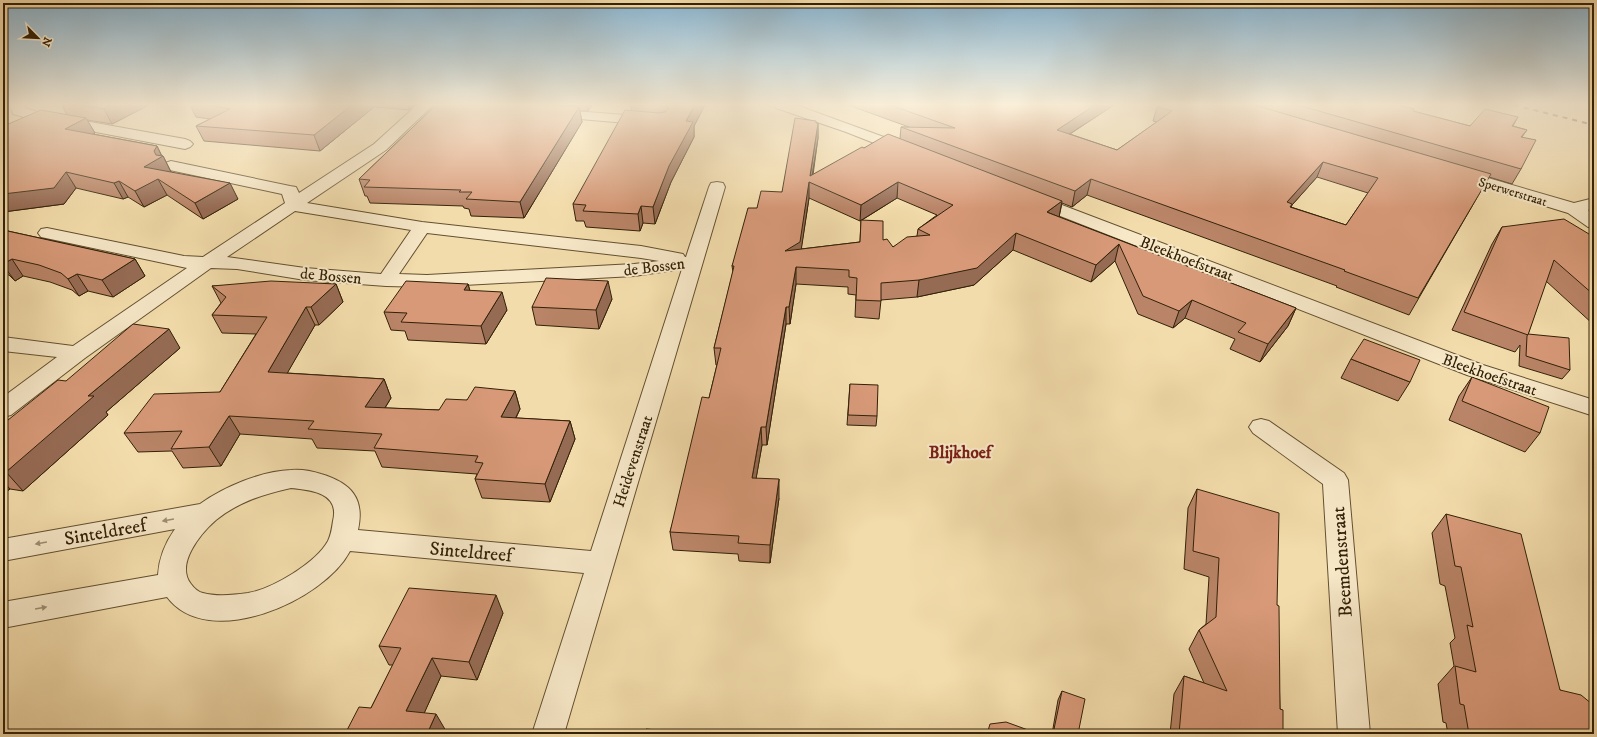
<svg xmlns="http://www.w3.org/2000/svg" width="1597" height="737" viewBox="0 0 1597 737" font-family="'IM FELL DW Pica',serif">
	<rect width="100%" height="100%" fill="#f3dcab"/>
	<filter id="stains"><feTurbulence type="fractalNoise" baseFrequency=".005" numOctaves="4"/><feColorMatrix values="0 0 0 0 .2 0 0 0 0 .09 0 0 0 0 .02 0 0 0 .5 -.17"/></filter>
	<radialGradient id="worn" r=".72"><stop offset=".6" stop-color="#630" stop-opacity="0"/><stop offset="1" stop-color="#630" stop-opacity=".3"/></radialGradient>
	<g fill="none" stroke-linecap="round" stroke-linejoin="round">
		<defs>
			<g id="minor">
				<path d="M10 105H24L25 108 40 113 185 139 190 141 193 144 190 147 185 149 38 121 13 114Z"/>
				<path d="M417 105H433L386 150 307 203 422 222 641 246 683 254 685 257H686L709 187 711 183 717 182 723 183 725 187 564 734H532L584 573 350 551C324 601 208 652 167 597L3 628V602L158 575C159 558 165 543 175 529L3 561V539L200 504C224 487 261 471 291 470 301 469 312 471 321 474 351 483 365 498 358 530L591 551 682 269 634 276 427 287 386 286 305 280 237 269 211 268 85 358 11 415 3 417V397L57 357 3 351V337L73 346 187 268 41 237 38 233 41 229 47 228 184 256 203 257 285 203 282 194 165 169 163 166 165 163 171 161 290 186 296 187 299 193 374 144ZM295 211 411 230 381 274 305 268 227 257ZM427 233 641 258 659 261 634 264 427 275 399 274ZM291 488C312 490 340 493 333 521 332 528 331 535 328 541 316 563 272 589 248 593 234 595 217 597 203 593 198 592 194 588 191 584 175 564 201 533 216 520 238 502 264 494 291 488Z"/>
				<path d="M774 105H796L914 148 916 151 914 154 908 156 902 154 846 132 776 108Z"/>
				<path d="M550 109 650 117 655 118 657 121 655 124 650 125 545 116 543 113 545 110Z"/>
				<path d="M1457 169 1574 203 1594 198V208L1588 210 1594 215V228L1588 227 1568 213 1451 177 1449 174 1451 171Z"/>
				<path d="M1033 194 1483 365 1594 400V416L1467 375 1027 203 1024 199 1027 195Z"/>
				<path d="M1261 419 1269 421 1344 473 1348 480 1370 734H1338L1323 484 1253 433 1249 427 1253 421Z"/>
			</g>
		</defs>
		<use href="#minor" stroke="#625031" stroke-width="2"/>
		<use href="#minor" fill="#f7e8c8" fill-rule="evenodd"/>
		<path stroke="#322108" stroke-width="2" stroke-dasharray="5 5" stroke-linecap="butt" d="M1514 105 1594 125"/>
	</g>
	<g fill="#b98467" stroke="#322108" fill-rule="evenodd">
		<path d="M62 105H149L112 124 87 120 95 133 93 134 157 146 162 156H163L171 172 238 199 203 219 167 195 144 207 128 197 123 199 76 188 64 204 3 212V124L6 125 67 115Z"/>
		<path d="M190 105H415L409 110 374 107 320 151 204 141 196 126 210 119 196 117Z"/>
		<path d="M436 105H592L588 111H580L582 122 524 218 471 216 469 209 464 208 463 206 370 203 367 196H365L359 179Z"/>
		<path d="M631 105H705L694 126V137L671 182 655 224 643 223 640 231 586 227 584 221H576L573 204 632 111Z"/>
		<path d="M848 105H1114L1070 134 1117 150 1157 122 1153 121 1157 107 1159 105H1399L1413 111 1470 126 1518 117 1513 126 1527 130 1522 137 1521 169 1512 184 1489 177 1409 315 1336 287 1337 286 1087 195 1072 207 1062 203 1059 217 1296 308 1288 326 1260 362 1230 349 1235 339 1185 318 1173 328 1138 314 1115 261 1091 282 1013 250 974 285 917 297 881 300 879 319 855 317 856 295 848 294V287L796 284 790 324H786L767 445H762L756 478 779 498 770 563 739 561 738 554 673 550 670 532 709 398 717 365H716L714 348 733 272 732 266 757 208 782 192 816 123H818V138L813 175 864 148 900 139 901 127H909ZM1317 177 1368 193 1346 225 1291 207 1292 205ZM809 198 860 221 861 220 860 242 801 249ZM897 198 937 215 918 229 917 236 893 247 883 240 862 220Z"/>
		<path d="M3 223 8 231 135 259 145 276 113 297 88 291 79 296 72 290 50 282 23 276 15 281 9 275 3 274Z"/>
		<path d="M1502 227 1594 237V325L1546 281 1528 334 1570 370 1562 379 1519 366 1520 345 1515 352 1452 330 1492 244Z"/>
		<path d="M336 284 343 302 319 325H315L287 373 384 379 391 398 385 408 439 410 467 400 515 391 520 409 516 418 570 421 575 439 550 502 482 498 475 479 477 474 382 467 375 451 317 448 312 439 240 434 221 466 183 468 172 451 138 452 124 433 220 392 256 334 222 333 212 315 221 303 212 286Z"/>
		<path d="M468 284 470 291 507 310 486 344 408 340 405 331 391 330 384 312Z"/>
		<path d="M612 299 599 329 536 325 532 307Z"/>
		<path d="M180 348 106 412 108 415 23 491 10 489 3 494V424L66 381Z"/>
		<path d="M1351 359 1410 382 1398 401 1341 378Z"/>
		<path d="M1472 377 1540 433 1525 452 1449 420 1459 396Z"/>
		<path d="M850 384 877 416 876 426 847 425Z"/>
		<path d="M1197 489 1277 605 1280 709 1283 734H1170L1174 694 1184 676 1204 683 1189 649 1199 630 1206 624 1209 577 1184 569 1188 508Z"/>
		<path d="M1446 514 1560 690 1594 713V720L1591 723 1594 734H1448L1446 723 1443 722 1438 684 1454 666 1450 643 1455 638 1445 586 1440 584 1432 533Z"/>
		<path d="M503 613 477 680 441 676 424 713 446 731 371 708 393 665H389L379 646Z"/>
		<path d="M1062 691 1078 734H1052L1058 700Z"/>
	</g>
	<g fill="#966b54" stroke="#322108">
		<path d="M111 105H149L112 124 104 109Z"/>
		<path d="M352 105H373L374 107 320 151 314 135Z"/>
		<path d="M408 105H415L409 110Z"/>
		<path d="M587 105H592L588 111Z"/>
		<path d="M695 105H705L694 126V137L671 182 655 224 653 207 686 121Z"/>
		<path d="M1095 105H1114L1054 144 1057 130Z"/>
		<path d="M579 107 582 122 524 218 520 202Z"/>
		<path d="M86 118 95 133 74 144 65 129Z"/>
		<path d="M818 123V138L811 183 810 176Z"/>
		<path d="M157 146 162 157 163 156 171 172 158 179 167 195 144 207 135 191 144 167Z"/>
		<path d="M1323 162 1317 177 1292 205 1285 220 1287 202Z"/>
		<path d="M66 172 76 188 64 204 3 212V194Z"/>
		<path d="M1091 179 1087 195 1072 207 1075 191Z"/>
		<path d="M119 181 128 197 123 199 114 183Z"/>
		<path d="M809 182V198L800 258 785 251Z"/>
		<path d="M898 182 897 198 860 221 861 205Z"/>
		<path d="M230 183 238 199 203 219 195 203Z"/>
		<path d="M1062 201 1059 217 1047 212Z"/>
		<path d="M641 206 643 223 640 231 638 214Z"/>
		<path d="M3 223 11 236 3 240Z"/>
		<path d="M1016 233 1013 250 974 285 917 297 919 280Z"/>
		<path d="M1119 244 1115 261 1091 282 1096 265Z"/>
		<path d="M12 259 23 276 15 281 3 265V264Z"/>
		<path d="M135 259 145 276 113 297 102 280Z"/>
		<path d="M796 267V284L790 324 789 307Z"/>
		<path d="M77 274 88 291 79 296 68 279Z"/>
		<path d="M608 281 612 299 599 329 596 310Z"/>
		<path d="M336 284 343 302 319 325 311 307Z"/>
		<path d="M468 284 473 302 464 290Z"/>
		<path d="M502 292 507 310 486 344 481 326Z"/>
		<path d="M1192 300 1185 318 1173 328 1179 311Z"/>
		<path d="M306 307 315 325 277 391 268 372Z"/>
		<path d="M786 307V324L767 445 766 427Z"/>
		<path d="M1296 308 1288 326 1260 362 1268 344Z"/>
		<path d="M169 329 180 348 106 412 108 415 23 491 6 472 88 396Z"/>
		<path d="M384 379 391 398 374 425 365 407Z"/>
		<path d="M515 391 520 409 507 435 501 417Z"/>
		<path d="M229 416 240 434 221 466 209 447Z"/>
		<path d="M570 421 575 439 550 502 545 484Z"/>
		<path d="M761 427 762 445 753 496 752 478Z"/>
		<path d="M779 479V498L770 563V545Z"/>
		<path d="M3 481 10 489 3 494Z"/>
		<path d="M496 595 503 613 477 680 469 662Z"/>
		<path d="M432 658 441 676 417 729 406 711Z"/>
		<path d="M436 714 446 731 444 734H427Z"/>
	</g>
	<g fill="#d79978" stroke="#322108" fill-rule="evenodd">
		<path d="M83 105H111L104 109Z"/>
		<path d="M208 105H352L314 135 196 126 230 109Z"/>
		<path d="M436 105H554L579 107 520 202 466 199 472 192H459L461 190 364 187 370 180 359 179Z"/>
		<path d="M666 105H695L686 121 693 122 669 166 653 207 641 206 638 214 583 211 586 205 573 204 625 110 659 113 665 112 668 108Z"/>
		<path d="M890 105H1095L1057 130 1117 150 1172 111 1157 107 1159 105H1254L1491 174 1418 298 1344 271 1345 270 1091 179 1075 191 901 127 955 128ZM1323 162 1378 178 1346 225 1290 207 1292 204 1287 202Z"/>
		<path d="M1298 105H1399L1414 109 1413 111 1470 126 1485 109 1518 117 1512 126 1527 130 1521 137 1536 140 1521 169Z"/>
		<path d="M41 110 86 118 65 129 157 146 154 151 156 155 163 156 144 167 230 183 195 203 158 179 135 191 119 181 114 183 66 172 54 188 3 194V124L6 125Z"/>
		<path d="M795 118 816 121V123H818L810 176 862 147 864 148 888 134 1062 201 1047 212 1049 213 1296 308 1268 344 1238 332 1246 323 1192 300 1179 311 1143 296 1119 244 1096 265 1016 233 977 268 919 280 881 283V301L856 300 857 278 849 277V270L796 267 789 307H786L766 427H761L752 478 779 479 770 545 738 543 739 536 670 532 702 397 709 398 721 348H714L734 266H732L748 208H757L761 191 782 192ZM809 182 861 205 898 182 953 205 918 229 930 235 907 237 893 247 887 239 883 240V221L861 220 860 242 785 251 800 242Z"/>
		<path d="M1564 219 1594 237V295L1554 260 1528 335 1464 312 1502 227Z"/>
		<path d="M3 230 135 259 102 280 77 274 68 279 61 273 39 265 12 259 3 264Z"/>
		<path d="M546 278 608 281 596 310 532 307Z"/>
		<path d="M271 281 336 284 311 307H306L268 372 384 379 365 407 439 410 446 399 467 400 475 387 515 391 501 417 570 421 545 484 475 479 483 463 475 462 478 456 374 448 382 434 308 429 314 421 229 416 209 447 171 449 182 431 124 433 154 394 220 392 267 317 212 315 226 297 212 286Z"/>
		<path d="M406 281 468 284 464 290 502 292 481 326 401 322 407 313 384 312Z"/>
		<path d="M133 324 169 329 88 396H94L6 472H3V424L58 380 66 381Z"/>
		<path d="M1528 334 1569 338 1570 370 1526 356 1527 336Z"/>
		<path d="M1364 339 1420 360 1410 382 1351 359Z"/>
		<path d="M1472 377 1549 407 1540 433 1462 401Z"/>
		<path d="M850 384 878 385 877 416 848 415Z"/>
		<path d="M1197 489 1279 513 1277 605 1279 606 1280 709 1283 710V734H1179L1184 676 1227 691 1199 630 1216 617 1219 558 1193 551Z"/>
		<path d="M1446 514 1521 534 1560 690 1581 695 1592 704 1594 713V720L1590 721 1594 734H1469L1464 705 1460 704 1455 666 1476 672 1467 625 1473 627 1461 567 1455 566Z"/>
		<path d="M409 588 496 595 469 662 432 658 406 711 436 714 427 734H345L359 707 371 708 401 648 379 646Z"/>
		<path d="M1062 691 1085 699 1078 734H1068L1054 729Z"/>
		<path d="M1006 722 1039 734H987L990 724Z"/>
		<path d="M646 729 702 734H645Z"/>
	</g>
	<defs><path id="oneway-solid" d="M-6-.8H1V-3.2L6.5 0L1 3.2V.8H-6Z"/></defs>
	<g fill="#9e8e72">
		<use href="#oneway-solid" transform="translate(168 520) rotate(170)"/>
		<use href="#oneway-solid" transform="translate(41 543) rotate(170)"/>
		<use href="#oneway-solid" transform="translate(41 608) rotate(-10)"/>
	</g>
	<linearGradient id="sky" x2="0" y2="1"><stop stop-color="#8ab6d2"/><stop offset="0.5" stop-color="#faefd9"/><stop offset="1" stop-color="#faefd9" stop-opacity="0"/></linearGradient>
	<rect width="1597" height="209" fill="url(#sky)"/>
	<g text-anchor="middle" stroke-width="4" stroke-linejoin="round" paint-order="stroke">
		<g font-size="13" fill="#322108" stroke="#f7e8c8">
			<text transform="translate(1513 191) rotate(17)" y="5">Sperwerstraat</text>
		</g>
		<g font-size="16" fill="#322108" stroke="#f7e8c8">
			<text transform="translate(1187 258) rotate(21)" y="6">Bleekhoefstraat</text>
			<text transform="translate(654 266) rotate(-7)" y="6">de Bossen</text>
			<text transform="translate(331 275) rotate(5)" y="6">de Bossen</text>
			<text transform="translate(1490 374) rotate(19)" y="6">Bleekhoefstraat</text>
			<text transform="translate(632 461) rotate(-72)" y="6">Heidevenstraat</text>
		</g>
		<g font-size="17" font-weight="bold" fill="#7a1f14" stroke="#f7e8c8">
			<text x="960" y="458">Blijkhoef</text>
		</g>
		<g font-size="19" fill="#322108" stroke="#f7e8c8">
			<text transform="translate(105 531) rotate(-10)" y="7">Sinteldreef</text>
			<text transform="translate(471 551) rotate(5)" y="7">Sinteldreef</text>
			<text transform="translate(1341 562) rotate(-94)" y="7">Beemdenstraat</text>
		</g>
	</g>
	<rect width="1597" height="737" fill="none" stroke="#f3dcab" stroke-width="16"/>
	<rect x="4" y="4" width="1589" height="729" fill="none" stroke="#322108" stroke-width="2"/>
	<rect x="8" y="8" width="1581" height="721" fill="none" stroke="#322108"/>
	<g transform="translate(38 38) rotate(114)" stroke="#f7e8c8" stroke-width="3" paint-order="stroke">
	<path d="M0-3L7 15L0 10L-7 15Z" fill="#322108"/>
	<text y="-6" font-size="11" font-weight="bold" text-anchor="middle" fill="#322108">N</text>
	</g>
	<rect width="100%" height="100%" filter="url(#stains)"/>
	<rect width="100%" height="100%" fill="url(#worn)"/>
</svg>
